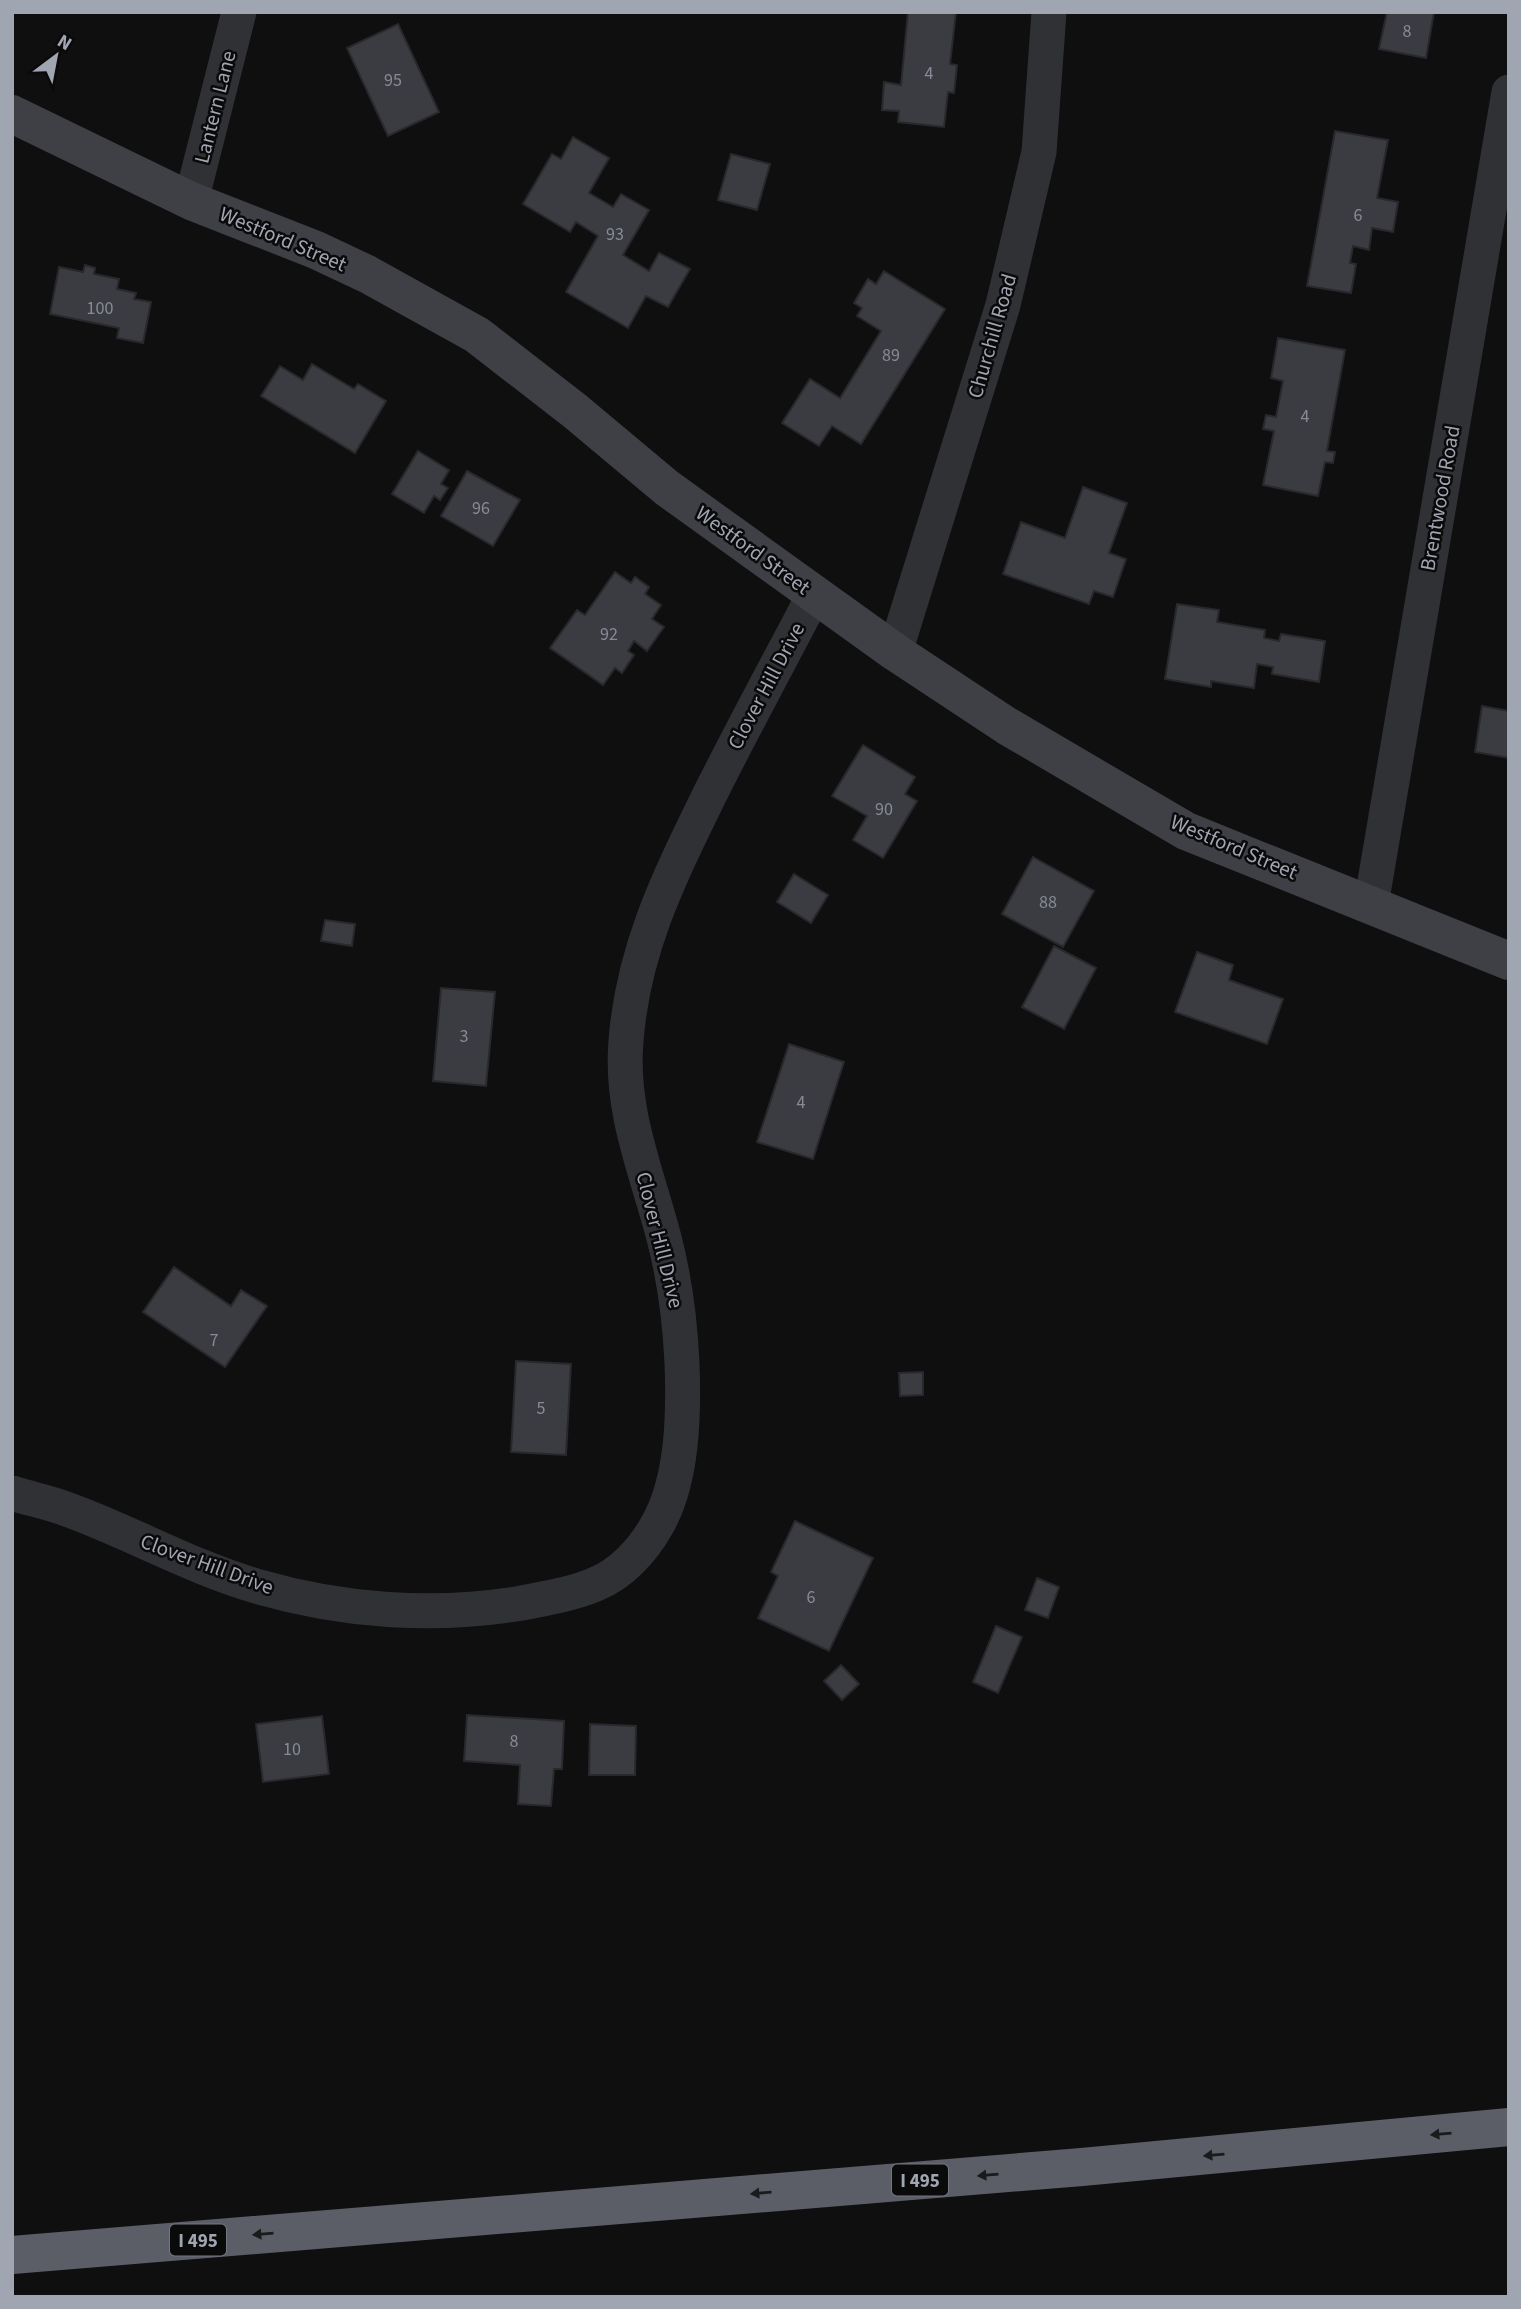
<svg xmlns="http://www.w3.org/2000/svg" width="1521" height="2309" viewBox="0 0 1521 2309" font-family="'Source Sans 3',sans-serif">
	<rect width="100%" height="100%" fill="#0f0f10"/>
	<g fill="#3b3c41" stroke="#29292d" stroke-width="2">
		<path d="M908 12H956L950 64 957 65 954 93 948 92 944 127 898 122 899 111 882 110 884 82 901 85Z"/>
		<path d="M1387 12H1434L1426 58 1379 49Z"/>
		<path d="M398 24 439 112 388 136 347 48Z"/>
		<path d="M1335 131 1388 140 1377 198 1398 202 1393 232 1372 228 1369 250 1353 246 1350 263 1356 264 1351 293 1307 286Z"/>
		<path d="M573 137 609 158 589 193 613 207 621 194 649 210 623 255 649 271 659 253 690 269 668 307 646 296 628 328 566 292 598 236 576 222 570 232 523 204 552 154 561 159Z"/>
		<path d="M731 154 770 164 757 210 718 200Z"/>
		<path d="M85 265 95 268 94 274 119 279 117 289 136 293 134 299 151 302 143 343 117 338 119 328 50 314 59 267 83 272Z"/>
		<path d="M884 271 945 309 861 444 832 426 819 446 782 423 810 379 840 398 881 331 857 316 862 308 854 303 868 279 876 284Z"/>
		<path d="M1278 338 1345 350 1327 451 1335 452 1333 463 1325 462 1318 496 1263 485 1274 431 1263 429 1266 415 1276 417 1283 381 1271 378Z"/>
		<path d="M312 364 354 389 358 384 386 401 355 453 261 396 280 366 303 380Z"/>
		<path d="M418 451 449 470 441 484 448 488 440 500 434 496 424 513 392 494Z"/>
		<path d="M467 471 520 500 493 546 441 516Z"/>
		<path d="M1083 487 1127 503 1109 553 1126 559 1113 597 1094 591 1089 604 1003 574 1021 522 1065 538Z"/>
		<path d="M615 572 631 583 635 577 649 587 645 594 661 605 652 619 664 627 647 651 634 641 628 651 634 655 622 673 615 668 603 685 550 648 577 610 585 615Z"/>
		<path d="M1177 604 1219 610 1217 622 1265 630 1264 638 1279 641 1281 634 1325 641 1319 682 1272 674 1273 667 1257 664 1254 688 1211 681V687L1165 679Z"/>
		<path d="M1482 706 1509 711V758L1475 752Z"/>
		<path d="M863 745 915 777 905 794 917 801 883 858 853 840 867 816 832 796Z"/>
		<path d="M1033 857 1094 891 1063 947 1002 914Z"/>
		<path d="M794 874 828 895 811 923 777 902Z"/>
		<path d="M325 920 355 924 352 946 321 941Z"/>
		<path d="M1054 946 1096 968 1064 1029 1022 1007Z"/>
		<path d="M1197 952 1233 965 1229 980 1283 999 1267 1044 1175 1012Z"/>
		<path d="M441 988 495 992 486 1086 433 1081Z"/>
		<path d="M789 1044 844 1062 813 1159 757 1142Z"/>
		<path d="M174 1267 231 1306 241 1290 267 1306 225 1367 143 1312Z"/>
		<path d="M516 1361 571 1364 566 1455 511 1452Z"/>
		<path d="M923 1372V1395L900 1396 899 1373Z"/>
		<path d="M795 1521 873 1558 829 1651 758 1618 778 1576 771 1572Z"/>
		<path d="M1037 1578 1059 1587 1048 1618 1025 1610Z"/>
		<path d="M996 1626 1022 1637 998 1693 973 1682Z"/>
		<path d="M841 1665 859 1684 842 1700 824 1681Z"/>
		<path d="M467 1715 564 1721 562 1769H554L551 1806 518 1804 520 1765 464 1761Z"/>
		<path d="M322 1716 329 1774 263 1782 256 1724Z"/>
		<path d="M590 1724 636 1726 635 1775H589Z"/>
	</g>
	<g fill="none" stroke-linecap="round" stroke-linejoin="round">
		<g stroke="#303135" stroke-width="35">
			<path d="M191 201 239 12"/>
			<path d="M895 652 1003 305 1039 152 1049 12"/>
			<path d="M1371 905 1509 92"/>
			<path d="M12 1493C31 1499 51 1503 69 1510 132 1533 191 1567 256 1586 342 1611 434 1618 522 1603 547 1598 573 1594 596 1584 621 1574 643 1550 656 1527 683 1482 684 1414 682 1363 680 1320 675 1280 664 1238 647 1172 620 1112 626 1041 633 949 669 878 709 796 743 728 779 662 814 595"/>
		</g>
		<path stroke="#3e4046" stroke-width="38" d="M12 114 191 201 316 250 367 274 477 335 575 411 667 488 895 652 1007 726 1186 831 1509 961"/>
		<path stroke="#5c5e67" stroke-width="38" d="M12 2255 1082 2167 1509 2127"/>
	</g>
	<defs><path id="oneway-solid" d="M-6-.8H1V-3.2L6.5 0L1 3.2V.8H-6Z" transform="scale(1.75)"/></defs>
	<g fill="#1a1b1d">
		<use href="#oneway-solid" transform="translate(1441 2134) rotate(175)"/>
		<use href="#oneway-solid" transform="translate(1214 2155) rotate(175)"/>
		<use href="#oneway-solid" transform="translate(988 2175) rotate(175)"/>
		<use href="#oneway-solid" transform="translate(761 2193) rotate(175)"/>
		<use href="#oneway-solid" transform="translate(263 2234) rotate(175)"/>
	</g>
	<g text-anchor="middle" stroke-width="5" stroke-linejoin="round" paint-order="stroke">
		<g font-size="18" fill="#878b96">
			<text x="1407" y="37">8</text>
			<text x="929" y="79">4</text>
			<text x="393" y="86">95</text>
			<text x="1358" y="221">6</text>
			<text x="615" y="240">93</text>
			<text x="100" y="314">100</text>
			<text x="891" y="361">89</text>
			<text x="1305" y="422">4</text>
			<text x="481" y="514">96</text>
			<text x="609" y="640">92</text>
			<text x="884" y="815">90</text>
			<text x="1048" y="908">88</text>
			<text x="464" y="1042">3</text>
			<text x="801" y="1108">4</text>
			<text x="214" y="1346">7</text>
			<text x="541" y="1414">5</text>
			<text x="811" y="1603">6</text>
			<text x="514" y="1747">8</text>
			<text x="292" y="1755">10</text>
		</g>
		<g fill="#0a0a0b" stroke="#737680" stroke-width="2">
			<rect x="892" y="2164.5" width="56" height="31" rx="5"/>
			<rect x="170" y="2224.5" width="56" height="31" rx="5"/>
		</g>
		<g font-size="19" font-weight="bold" fill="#a0a5b2">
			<text x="920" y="2187">I 495</text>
			<text x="198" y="2247">I 495</text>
		</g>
		<g font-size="21" fill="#a0a5b2" stroke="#0a0a0b">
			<text transform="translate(215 107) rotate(-76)" y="7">Lantern Lane</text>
			<text transform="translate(283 239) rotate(23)" y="7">Westford Street</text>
			<text transform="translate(992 336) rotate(-74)" y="7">Churchill Road</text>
			<text transform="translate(1440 498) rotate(-80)" y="7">Brentwood Road</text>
			<text transform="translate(753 550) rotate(36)" y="7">Westford Street</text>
			<text transform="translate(766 686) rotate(-62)" y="7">Clover Hill Drive</text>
			<text transform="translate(1234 847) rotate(23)" y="7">Westford Street</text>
			<text transform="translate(660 1240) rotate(76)" y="7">Clover Hill Drive</text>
			<text transform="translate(207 1564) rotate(20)" y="7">Clover Hill Drive</text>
		</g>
	</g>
	<rect width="1521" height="2309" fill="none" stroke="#a0a5b2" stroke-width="28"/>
	<g transform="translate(56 56) rotate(32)" stroke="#0a0a0b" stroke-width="5" paint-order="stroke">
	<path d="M0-5L12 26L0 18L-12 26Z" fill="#a0a5b2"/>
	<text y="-10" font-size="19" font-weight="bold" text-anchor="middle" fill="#a0a5b2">N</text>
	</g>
</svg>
